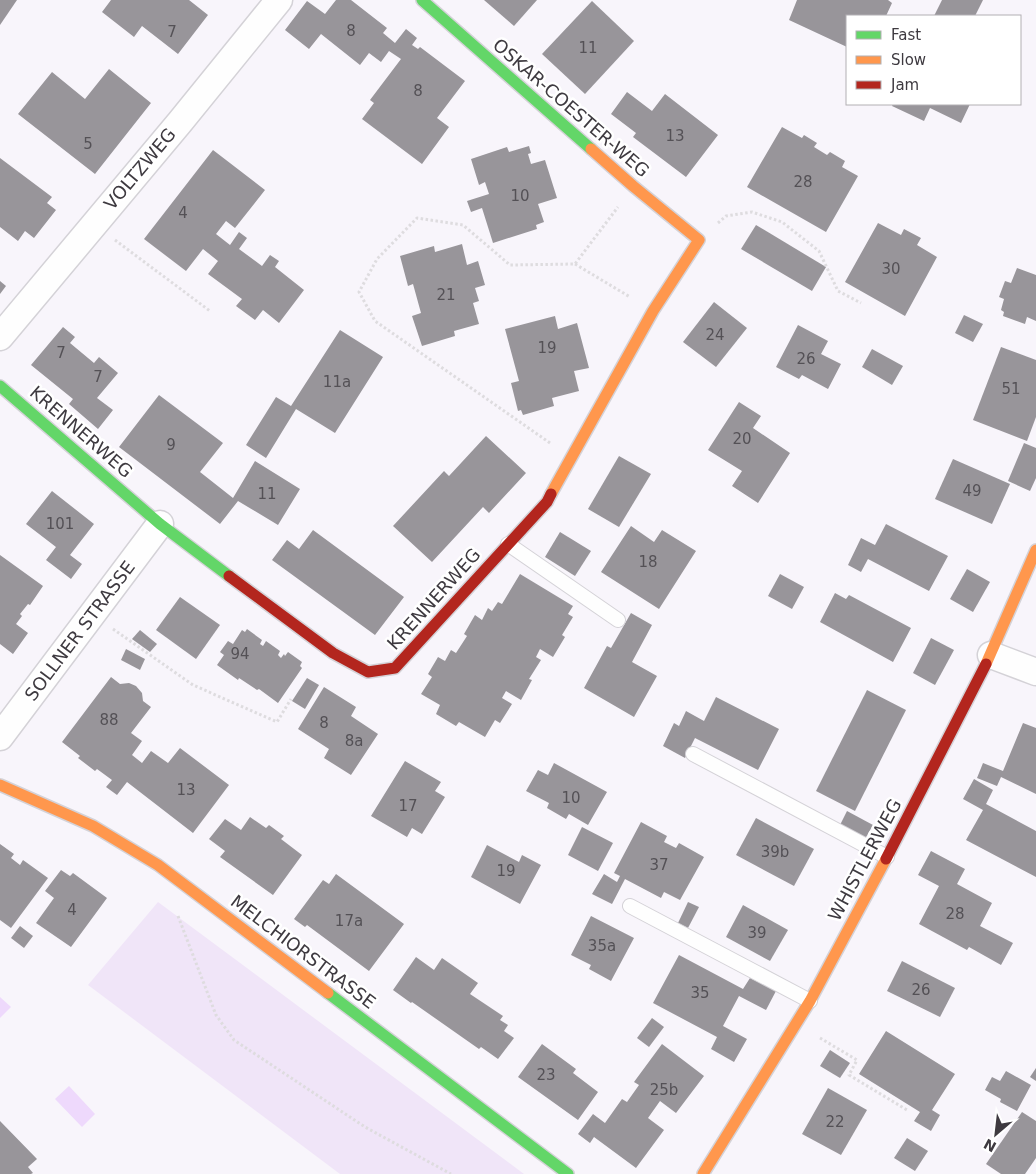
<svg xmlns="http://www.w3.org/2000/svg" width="1036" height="1174" viewBox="0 0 1036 1174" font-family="'DejaVu Sans',sans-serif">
	<rect width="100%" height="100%" fill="#f8f5fb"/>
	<path fill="#f0e5f8" d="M158 902 524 1174H340L88 985Z"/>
	<g fill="#eed9fc">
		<path d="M0 997 11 1007 0 1018Z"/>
		<path d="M69 1086 95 1114 82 1127 55 1099Z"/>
	</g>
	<g fill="#98959a">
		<path d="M0 0H17L0 25Z"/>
		<path d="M111 0H189L208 15 178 54 142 26 134 37 102 12Z"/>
		<path d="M336 0H351L387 28 383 33 395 43 406 29 417 38 412 45 418 49 420 47 465 81 437 118 449 127 422 164 362 119 374 103 370 100 401 59 389 51 381 62 369 53 360 65 321 34 309 49 285 30 307 1 325 14Z"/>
		<path d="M484 0H537L514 26Z"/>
		<path d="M797 0H888L892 3 886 16H847V47L789 20Z"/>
		<path d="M942 0H983L975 16H934Z"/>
		<path d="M592 1 634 41 585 94 542 54Z"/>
		<path d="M109 69 151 103 95 174 18 114 52 72 85 99Z"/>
		<path d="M627 92 652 111 665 94 718 135 686 177 633 137 636 133 611 114Z"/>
		<path d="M893 104H970L961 123 930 108 924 121 892 106Z"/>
		<path d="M782 127 802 138 804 135 817 143 814 147 827 155 830 152 845 161 842 167 858 176 826 232 747 187Z"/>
		<path d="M529 146 531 153 528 154 531 164 545 160 557 198 538 204 544 222 536 225 537 229 493 243 482 208 471 212 467 201 489 194 485 182 479 185 471 159 507 147 509 152Z"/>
		<path d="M213 150 265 190 235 228 226 221 216 234 230 245 239 232 247 238 239 249 262 266 270 255 279 261 275 267 304 290 279 323 263 310 255 320 236 306 242 299 208 274 218 261 203 249 186 271 144 239Z"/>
		<path d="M0 158 52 197 47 203 56 210 34 238 25 231 18 241 0 227Z"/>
		<path d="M878 223 901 235 904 229 921 238 917 245 937 257 905 316 845 282Z"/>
		<path d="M756 225 826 267 812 291 741 249Z"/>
		<path d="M462 244 467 265 478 261 485 285 475 288 479 301 473 303 479 324 454 331 455 336 422 346 412 316 421 313 413 284 408 286 400 256 434 246 435 252Z"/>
		<path d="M1017 268 1036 275V321L1027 317 1025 324 1003 316 1004 312 1001 310 1004 299 999 297 1005 281 1011 283Z"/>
		<path d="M0 281 6 286 0 294Z"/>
		<path d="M714 302 747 328 716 367 683 342Z"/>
		<path d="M964 315 983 324 973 342 955 333Z"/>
		<path d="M555 316 558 329 577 323 589 368 574 371 579 391 552 398 554 406 523 415 521 410 518 411 511 383 519 381 505 329Z"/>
		<path d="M798 325 828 341 821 354 841 364 828 389 802 375 799 379 776 367Z"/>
		<path d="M63 327 75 337 70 343 94 363 99 357 118 373 97 398 113 410 98 429 69 404 73 399 31 365Z"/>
		<path d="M340 330 383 357 335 433 296 409 266 458 246 445 276 397 291 406Z"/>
		<path d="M1001 347 1036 360V417L1027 441 973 420Z"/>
		<path d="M872 349 903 366 892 385 862 367Z"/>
		<path d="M159 395 223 443 200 472 233 498 255 461 300 489 278 525 238 501 220 524 119 447Z"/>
		<path d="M739 402 761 416 753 428 790 453 758 503 732 486 742 471 708 450Z"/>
		<path d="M486 436 526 473 489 513 483 507 432 562 393 526 444 471 449 476Z"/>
		<path d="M1024 443 1036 448V478L1030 491 1008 481Z"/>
		<path d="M619 456 651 474 619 527 588 509Z"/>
		<path d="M953 459 1010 484 992 524 935 499Z"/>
		<path d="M52 491 94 524 70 555 82 564 71 579 46 560 56 547 26 524Z"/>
		<path d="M886 524 948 556 929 591 868 559 861 572 848 565 861 538 875 545Z"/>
		<path d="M631 526 654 542 662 530 696 551 659 609 601 572Z"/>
		<path d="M313 530 404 597 375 635 272 560 287 540 299 549Z"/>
		<path d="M560 532 591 551 575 576 545 557Z"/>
		<path d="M0 555 43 586 30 605 28 604 20 614 22 616 16 624 28 633 13 654 0 644Z"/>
		<path d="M967 569 990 582 973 612 950 599Z"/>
		<path d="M520 574 573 606 568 614 573 617 562 635 565 637 553 657 540 649 536 657 541 660 529 679 532 680 521 700 506 691 502 698 512 704 500 723 495 720 485 737 459 722 456 726 436 714 440 705 421 694 432 677 428 674 438 657 445 661 451 650 456 653 467 636 464 634 475 615 482 620 488 608 492 611 498 602 502 604Z"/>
		<path d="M780 574 804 587 792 609 768 596Z"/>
		<path d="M835 593 846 599 849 595 911 628 893 662 820 622Z"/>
		<path d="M180 597 220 625 196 659 156 630Z"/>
		<path d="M631 613 652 625 632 662 657 676 634 717 584 688 607 646 611 648Z"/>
		<path d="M247 629 262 640 260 644 263 646 266 641 280 651 278 655 281 658 284 654 285 656 288 652 302 662 300 666 302 668 278 703 259 689 257 690 239 678 238 680 217 665 224 655 220 652 228 641 233 644 242 630 245 632Z"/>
		<path d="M140 630 157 644 150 652 132 639Z"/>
		<path d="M931 638 954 650 935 685 913 673Z"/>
		<path d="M126 649 145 659 140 670 121 660Z"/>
		<path d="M111 677 120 684 129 683 136 686 142 693 143 701 151 707 131 733 142 741 132 755 142 763 151 751 168 763 180 748 229 785 193 833 127 782 117 795 106 787 112 780 97 769 95 771 78 758 80 756 62 742Z"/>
		<path d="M307 678 319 685 305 709 292 701Z"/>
		<path d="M324 687 356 707 351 716 378 734 351 775 324 758 329 749 298 729Z"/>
		<path d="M867 690 906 710 855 811 816 791Z"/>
		<path d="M716 697 779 729 758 770 695 738 685 758 663 746 674 723 679 726 686 711 704 721Z"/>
		<path d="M1023 723 1036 728V794L1001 777 997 786 977 778 983 763 1003 771Z"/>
		<path d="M405 761 441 782 435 791 445 797 422 834 412 828 407 837 371 816Z"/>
		<path d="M554 763 607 792 588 825 569 814 566 819 547 808 549 803 526 791 538 770 548 775Z"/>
		<path d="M974 779 993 790 986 804 1036 831V877L966 840 983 810 963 799Z"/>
		<path d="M847 811 873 825 865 839 840 825Z"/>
		<path d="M250 817 266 828 269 825 284 836 281 839 302 855 273 895 220 857 225 851 209 839 225 819 241 830Z"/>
		<path d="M756 818 814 849 794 886 736 855Z"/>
		<path d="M641 822 667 836 664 842 676 848 679 843 704 857 680 900 664 892 661 898 625 879 612 904 592 894 604 874 617 882 620 876 614 873Z"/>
		<path d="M582 827 613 843 598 871 568 855Z"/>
		<path d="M0 844 14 854 11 858 20 865 23 860 48 878 11 928 0 920Z"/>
		<path d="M487 845 519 862 522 855 541 865 520 904 471 877Z"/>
		<path d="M931 851 965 869 957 884 992 903 980 926 1013 943 1001 965 969 947 967 950 919 924 939 886 918 875Z"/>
		<path d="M61 870 70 876 73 873 107 898 71 947 36 923 54 898 45 891Z"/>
		<path d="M336 874 404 924 369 971 307 925 305 927 294 919 323 880 329 884Z"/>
		<path d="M688 902 699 907 688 928 678 923Z"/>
		<path d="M743 905 788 930 770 961 726 937Z"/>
		<path d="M591 916 634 938 611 981 589 969 591 965 571 955Z"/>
		<path d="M20 926 33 936 24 948 11 938Z"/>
		<path d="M679 955 743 989 750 978 776 991 766 1010 739 996 723 1026 747 1039 734 1062 711 1049 717 1037 653 1003Z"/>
		<path d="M416 957 434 970 442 958 478 983 470 994 503 1016 500 1020 508 1025 504 1031 514 1038 498 1059 481 1047 479 1049 412 1002 411 1003 393 990Z"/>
		<path d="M902 961 955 988 940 1017 887 991Z"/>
		<path d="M652 1018 664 1027 649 1047 637 1038Z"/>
		<path d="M886 1031 955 1074 932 1110 940 1115 931 1131 914 1121 920 1112 859 1074Z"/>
		<path d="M542 1044 576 1069 573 1073 598 1092 578 1120 518 1077Z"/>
		<path d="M662 1044 704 1076 676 1113 660 1101 648 1118 664 1130 636 1168 594 1137 590 1143 578 1134 593 1114 605 1123 622 1099 627 1102 639 1085 634 1082Z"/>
		<path d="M830 1050 850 1063 840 1078 820 1066Z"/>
		<path d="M1036 1068V1081L1030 1077Z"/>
		<path d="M1006 1071 1031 1085 1017 1111 1000 1102 1001 1099 985 1090 992 1077 1000 1081Z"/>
		<path d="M828 1088 867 1110 841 1155 802 1134Z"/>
		<path d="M1022 1112 1036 1121V1158L1025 1174H1001L986 1164Z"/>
		<path d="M0 1121 37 1159 28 1167 33 1173 31 1174H0Z"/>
		<path d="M907 1138 928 1151 915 1171 894 1158Z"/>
	</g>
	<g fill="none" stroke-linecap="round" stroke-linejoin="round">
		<defs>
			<g id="lane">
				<path d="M508 544 618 620"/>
				<path d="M693 754 887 857"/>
				<path d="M630 906 810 1001"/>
			</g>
			<g id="street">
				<path d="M0 337 180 122 279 0"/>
				<path d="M991 655 1036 672"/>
				<path d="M0 737 160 524"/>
			</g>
			<g id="fast">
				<path d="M422 0 591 149"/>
				<path d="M0 386 160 524 229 576"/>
				<path d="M328 993 568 1174"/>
			</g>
			<g id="slow">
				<path d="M551 494 653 311 699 240 633 186 591 149"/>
				<path d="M986 664 1036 550"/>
				<path d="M0 785 93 826 158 865 328 993"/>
				<path d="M703 1174 810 1001 886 859"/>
			</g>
			<g id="jam">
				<path d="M229 576 333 653 368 672 395 668 547 502 551 494"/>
				<path d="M886 859 986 664"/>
			</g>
		</defs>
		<use href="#lane" stroke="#d4d2d7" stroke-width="16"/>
		<use href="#street" stroke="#d4d2d7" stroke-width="29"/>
		<use href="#fast" stroke="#d4d2d7" stroke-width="14"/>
		<use href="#slow" stroke="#d4d2d7" stroke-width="14"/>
		<use href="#jam" stroke="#d4d2d7" stroke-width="14"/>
		<g stroke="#dedcdf" stroke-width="3" stroke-dasharray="2.5 2.5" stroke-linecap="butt">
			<path d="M718 223 726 216 752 212 782 222 819 251 838 291 861 303"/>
			<path d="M115 240 210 311"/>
			<path d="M575 264 630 297"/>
			<path d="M550 443 375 321 359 292 377 259 417 218 463 225 510 265 575 264 618 207"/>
			<path d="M113 629 193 685 277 722 291 699"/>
			<path d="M178 916 216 1015 234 1040 365 1127 451 1174"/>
			<path d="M820 1038 857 1060 849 1075 907 1110"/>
		</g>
		<use href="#lane" stroke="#fefefe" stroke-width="14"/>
		<use href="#street" stroke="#fefefe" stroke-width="26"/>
		<use href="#fast" stroke="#63d668" stroke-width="11"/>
		<use href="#slow" stroke="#ff974d" stroke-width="11"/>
		<use href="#jam" stroke="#b3261e" stroke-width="11"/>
	</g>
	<g text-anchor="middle" stroke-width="5" stroke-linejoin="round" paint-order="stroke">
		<g font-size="15" fill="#545156">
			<text x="351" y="36">8</text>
			<text x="172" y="37">7</text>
			<text x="588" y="53">11</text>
			<text x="418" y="96">8</text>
			<text x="675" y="141">13</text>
			<text x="88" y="149">5</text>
			<text x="803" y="187">28</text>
			<text x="520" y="201">10</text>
			<text x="183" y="218">4</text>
			<text x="891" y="274">30</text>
			<text x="446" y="300">21</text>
			<text x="715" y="340">24</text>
			<text x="547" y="353">19</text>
			<text x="61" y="358">7</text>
			<text x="806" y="364">26</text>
			<text x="98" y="382">7</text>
			<text x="337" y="387">11a</text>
			<text x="1011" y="394">51</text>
			<text x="742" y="444">20</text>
			<text x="171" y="450">9</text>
			<text x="972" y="496">49</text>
			<text x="267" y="499">11</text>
			<text x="60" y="529">101</text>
			<text x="648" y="567">18</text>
			<text x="240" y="659">94</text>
			<text x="109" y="725">88</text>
			<text x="324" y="728">8</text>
			<text x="354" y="746">8a</text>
			<text x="186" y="795">13</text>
			<text x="571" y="803">10</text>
			<text x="408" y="811">17</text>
			<text x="775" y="857">39b</text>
			<text x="659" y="870">37</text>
			<text x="506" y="876">19</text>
			<text x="72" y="915">4</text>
			<text x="955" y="919">28</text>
			<text x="349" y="926">17a</text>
			<text x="757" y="938">39</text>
			<text x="602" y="951">35a</text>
			<text x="921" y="995">26</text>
			<text x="700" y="998">35</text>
			<text x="546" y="1080">23</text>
			<text x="664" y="1095">25b</text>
			<text x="835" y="1127">22</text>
		</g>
		<g font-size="18" fill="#3e3a40" stroke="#fff">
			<text transform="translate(571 108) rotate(41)" y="6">OSKAR-COESTER-WEG</text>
			<text transform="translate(140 169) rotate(-50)" y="6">VOLTZWEG</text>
			<text transform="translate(81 432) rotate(41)" y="6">KRENNERWEG</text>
			<text transform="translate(434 599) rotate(-48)" y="6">KRENNERWEG</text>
			<text transform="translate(80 631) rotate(-53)" y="6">SOLLNER STRASSE</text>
			<text transform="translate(865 860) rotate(-62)" y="6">WHISTLERWEG</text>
			<text transform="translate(303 952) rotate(37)" y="6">MELCHIORSTRASSE</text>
		</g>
	</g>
	<rect x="846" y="15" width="175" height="90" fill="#ffffff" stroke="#b2b0b3"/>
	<rect x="856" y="31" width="25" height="8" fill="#63d668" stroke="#b2b0b3"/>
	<text x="891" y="40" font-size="15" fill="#3e3a40">Fast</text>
	<rect x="856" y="56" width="25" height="8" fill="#ff974d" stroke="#b2b0b3"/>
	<text x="891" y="65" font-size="15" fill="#3e3a40">Slow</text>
	<rect x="856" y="81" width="25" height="8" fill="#b3261e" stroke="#b2b0b3"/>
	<text x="891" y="90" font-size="15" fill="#3e3a40">Jam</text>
	<g transform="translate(996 1134) rotate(208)" stroke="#ffffff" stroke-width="4" paint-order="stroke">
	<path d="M0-4L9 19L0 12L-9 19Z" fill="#3e3a40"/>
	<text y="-8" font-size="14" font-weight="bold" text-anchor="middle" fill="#3e3a40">N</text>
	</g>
</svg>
